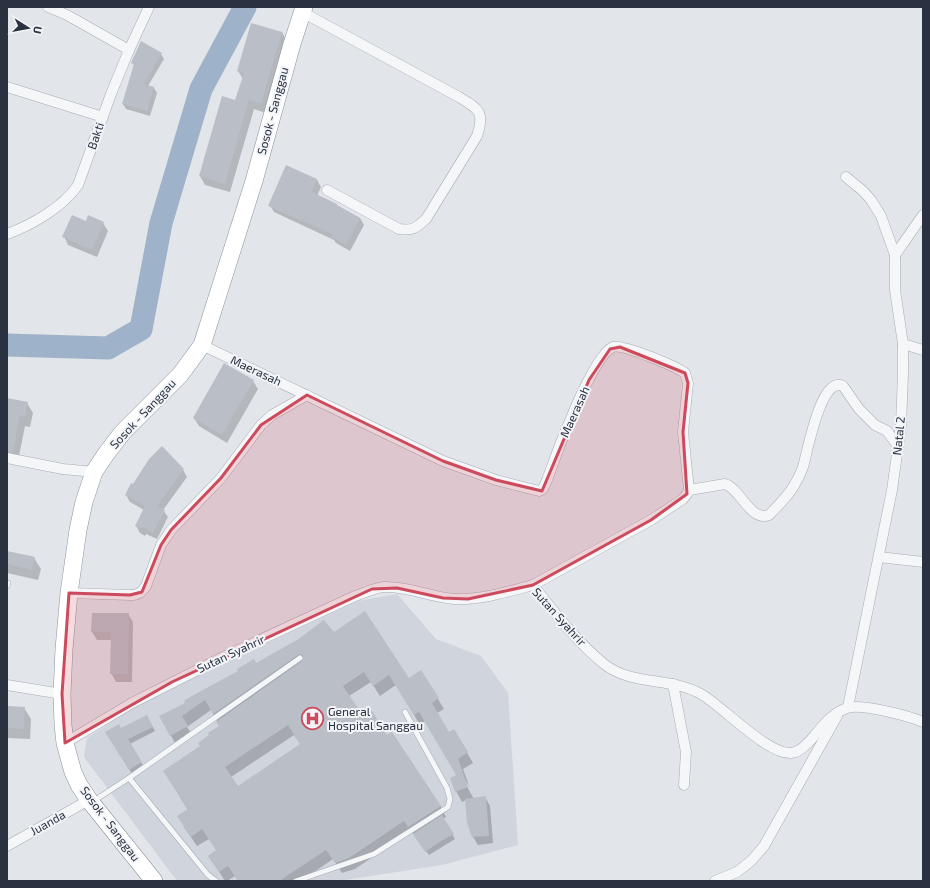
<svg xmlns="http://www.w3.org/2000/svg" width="930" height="888" viewBox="0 0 930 888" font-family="'Exo 2',sans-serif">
	<rect width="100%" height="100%" fill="#e2e5ea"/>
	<path fill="#d0d4dc" d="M397 594 436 639 481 656 508 693 518 845 442 865 338 881H177L84 757 87 738 146 699 358 601Z"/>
	<g fill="#0003" fill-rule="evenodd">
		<path d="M282 32 287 42 266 113 254 109 230 192 205 185 200 176 236 102 243 79 238 71Z"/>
		<path d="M161 54 164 59 148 86 154 88 157 93 150 116 126 109 123 104 134 66 132 62Z"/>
		<path d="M286 167 317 180 321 187 317 196 360 218 364 225 350 251 336 243 334 240 274 212 270 205Z"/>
		<path d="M86 223H103L108 231 97 257 68 245 64 236Z"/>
		<path d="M253 381 258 389 227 443 199 426 194 418Z"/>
		<path d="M7 399 27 403 33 413 30 427 25 426 18 461 7 459Z"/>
		<path d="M183 470 187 477 163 510 168 517 157 539 146 534 145 536 140 533 136 526 144 510 130 502 126 495Z"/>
		<path d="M7 552 34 558 41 569 38 580 7 573Z"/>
		<path d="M128 614 133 622 132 682H116L111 673 112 640H97L92 632Z"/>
		<path d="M333 634 409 679 421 671 444 709 437 713 449 733 454 730 473 763 463 769 470 788 467 782 465 783 474 799 485 797 490 806 493 843 478 845 473 837 466 800 462 802 456 791 458 776 425 721 420 725 396 685 380 696 371 682 349 696 363 718 387 736 392 733 441 807 446 817 443 819 455 839 429 855 411 831 355 869 342 873 333 859 301 881H238L235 876 227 881H225L209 856 217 851 209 839 197 846 184 827 188 810 164 771 201 746 220 726 211 710 187 727 193 736 176 745 161 717 255 664ZM294 735 301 745 237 788 231 777Z"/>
		<path d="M7 707 24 708 31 719 30 739 7 738Z"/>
		<path d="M149 720 155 731 130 744 144 767 132 774 107 733Z"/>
	</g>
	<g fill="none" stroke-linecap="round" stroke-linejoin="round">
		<path stroke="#9eb2c9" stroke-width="23" d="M7 345 108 348 141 329 161 223 201 89 245 7"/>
	</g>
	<g fill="#b9bec7" fill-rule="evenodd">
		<path d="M251 23 282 32 261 104 249 100 225 184 199 176 222 96 235 100 244 73 237 71Z"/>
		<path d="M141 41 162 53 144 84 154 87 147 111 122 104 134 64 131 63Z"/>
		<path d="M286 165 317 179 312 192 337 204V205L360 218 346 245 331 237 332 234 268 206Z"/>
		<path d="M72 215 86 221 88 215 104 222 92 250 62 237Z"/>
		<path d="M224 363 254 380 222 435 193 418Z"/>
		<path d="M7 398 28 402 25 417 20 416 13 452H7Z"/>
		<path d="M162 446 184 469 157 506 165 510 153 533 142 527 141 529 135 526 145 506 125 495 131 483 133 484 149 459Z"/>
		<path d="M7 551 35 557 32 570 7 564Z"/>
		<path d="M365 611 409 678 421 670 439 698 432 703 449 732 454 729 468 752 458 759 468 787 455 792 450 778 456 775 419 712 414 715 389 675 373 686 364 672 343 686 364 717 372 711 387 735 392 732 441 806 408 827 404 821 349 858 335 863 326 850 279 881H238L228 866 219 872 208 856 216 850 202 829 191 837 177 816 188 809 163 771 200 746 198 743 209 735 208 733 219 726 216 722 302 661 303 656 301 654 298 655 213 714 205 700 182 716 188 726 170 736 159 716 185 703 184 701 190 697 238 671 237 669 254 659 256 663 297 640 324 620 334 632ZM288 725 300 744 238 786 225 767Z"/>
		<path d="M92 613H129L128 674H110L111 632H91Z"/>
		<path d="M7 706 25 707 24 729 7 728Z"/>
		<path d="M147 715 153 727 128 739 142 762 129 770 105 732 119 724 121 728Z"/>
		<path d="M486 796 489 836 472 837 467 823 465 799Z"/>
		<path d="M442 815 454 834 441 841 425 852 413 834Z"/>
	</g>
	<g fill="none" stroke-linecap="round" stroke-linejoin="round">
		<defs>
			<g id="service">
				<path d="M7 586 8 583"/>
				<path d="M129 778 300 658"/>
				<path d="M92 802 129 778 208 875 216 881"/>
				<path d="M296 881 374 854 448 807 450 799 447 788 405 712"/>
			</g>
			<g id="minor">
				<path d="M48 7 67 15 129 50"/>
				<path d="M302 12 459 97C479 109 485 112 477 136L426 219C416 228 413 231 399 229L327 190"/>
				<path d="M7 87 103 117"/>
				<path d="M846 177 863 191 871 200 881 216 895 255V290L903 344V374L901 425 892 490 848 707"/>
				<path d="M7 234C32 225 63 207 78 185L111 94 129 50 149 7"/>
				<path d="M895 255 923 215"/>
				<path d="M903 344 923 350"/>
				<path d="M202 345 443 461 496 480 539 491 543 489 547 480C555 457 593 354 613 347 623 344 675 366 685 373L688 383 683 432 689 490 687 494 683 499 651 520 533 585"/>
				<path d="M7 458 63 469 94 472"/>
				<path d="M689 490 725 484C741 489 750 522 769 515 779 505 790 494 796 482 799 477 801 472 803 467 807 454 821 374 843 386L859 409 875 425 887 431 898 446"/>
				<path d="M879 557 923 562"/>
				<path d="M69 593 130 595C138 595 141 593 146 586L161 545 171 530 221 478 261 425 272 415 307 395"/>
				<path d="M673 684 686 752 684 785"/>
				<path d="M7 685 62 694"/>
				<path d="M65 743 132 703 223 657 355 596C364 593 374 588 384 587 408 586 430 597 454 599 481 600 507 592 533 585 555 613 576 641 604 664 632 686 671 677 701 694 722 706 768 755 791 753 801 752 809 742 815 735 823 725 834 712 847 708 860 703 909 716 923 722"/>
				<path d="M7 846 89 800"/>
				<path d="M715 881 737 872 751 861 764 846 837 716"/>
			</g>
			<path id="trunk" d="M154 881 89 800 79 785 73 772 65 743 63 725 62 694 64 649 69 593 78 530 84 502 94 472 106 454 122 433 180 375 202 345 254 181 292 44 304 7"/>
		</defs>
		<use href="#service" stroke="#a7acb4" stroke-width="6"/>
		<use href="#minor" stroke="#a7acb4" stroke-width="11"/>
		<use href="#trunk" stroke="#8a92a0" stroke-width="18"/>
		<use href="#service" stroke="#f5f6f8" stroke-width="5"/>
		<use href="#minor" stroke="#f5f6f8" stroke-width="10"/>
		<use href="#trunk" stroke="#fff" stroke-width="17"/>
	</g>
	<path fill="#cc4a5c" fill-opacity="0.2" stroke="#cc4a5c" stroke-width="3" stroke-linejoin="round" d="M620 347 685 373 688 383 683 432 687 494 651 520 533 585 468 599 443 598 397 588 372 589 172 682 65 743 62 694 69 593 130 595 142 592 161 545 171 530 221 478 261 425 307 395 443 461 496 480 542 491 589 380 610 349Z"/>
	<defs>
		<symbol id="hospital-ring" viewBox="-11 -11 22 22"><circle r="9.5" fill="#f2f4f7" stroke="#cc4a5c" stroke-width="1.5"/><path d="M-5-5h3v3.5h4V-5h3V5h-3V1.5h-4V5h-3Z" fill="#cc4a5c"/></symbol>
	</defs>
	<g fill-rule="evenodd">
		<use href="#hospital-ring" x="300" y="706" width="25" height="25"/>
	</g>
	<g text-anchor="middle" stroke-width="4" stroke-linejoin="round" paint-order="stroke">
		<g font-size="12" fill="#2a3242" stroke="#f2f4f7">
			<text transform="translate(273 111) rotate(-75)" y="4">Sosok - Sanggau</text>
			<text transform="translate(96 136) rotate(-71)" y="4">Bakti</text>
			<text transform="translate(256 371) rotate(25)" y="4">Maerasah</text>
			<text transform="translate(575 412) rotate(-66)" y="4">Maerasah</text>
			<text transform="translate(143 414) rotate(-47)" y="4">Sosok - Sanggau</text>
			<text transform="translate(899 436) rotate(-84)" y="4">Natal 2</text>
			<text transform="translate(559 617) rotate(48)" y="4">Sutan Syahrir</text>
			<text transform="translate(231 654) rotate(-25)" y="4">Sutan Syahrir</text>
			<text transform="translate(48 823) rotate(-29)" y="4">Juanda</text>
			<text transform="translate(110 824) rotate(53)" y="4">Sosok - Sanggau</text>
		</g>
		<g font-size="12" fill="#2a3242" stroke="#f2f4f7" text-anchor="start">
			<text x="328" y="716">General<tspan x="328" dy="14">Hospital Sanggau</tspan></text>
		</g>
	</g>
	<rect width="930" height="888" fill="none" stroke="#2a3242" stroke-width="16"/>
	<g transform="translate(28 28) rotate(101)" stroke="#f2f4f7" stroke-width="3" paint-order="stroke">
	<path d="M0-3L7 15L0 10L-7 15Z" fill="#2a3242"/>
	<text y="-6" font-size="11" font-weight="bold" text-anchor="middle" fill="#2a3242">U</text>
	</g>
</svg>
